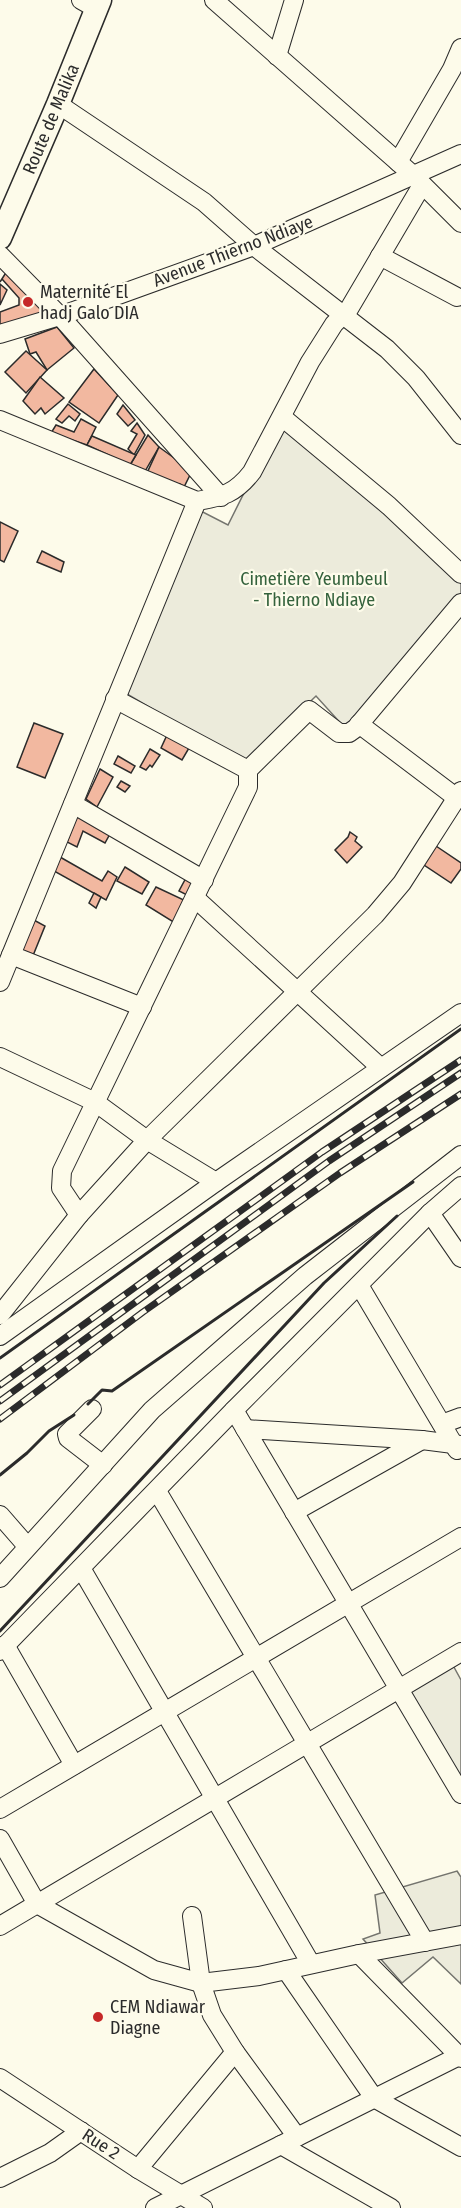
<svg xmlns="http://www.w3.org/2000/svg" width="461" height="2208" viewBox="0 0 461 2208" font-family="'Fira Sans Condensed',sans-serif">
	<rect width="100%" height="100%" fill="#fdfbea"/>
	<g fill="#ecebdb" stroke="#74746e" stroke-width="1.5">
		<path d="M283 415 461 579V594L388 686 345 728 316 696 245 764 127 694 197 509 228 525Z"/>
		<path d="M449 1658 461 1680V1799L395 1688Z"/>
		<path d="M457 1871 461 1877V1984L433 1957 402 1983 363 1939 380 1933 375 1895Z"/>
	</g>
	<g fill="#f2b8a0" stroke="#2b2b2b" stroke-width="1.5">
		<path d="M7 271 45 312 0 326V312L19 305V298L2 279 0 282Z"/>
		<path d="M0 284 7 290 0 305Z"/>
		<path d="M57 327 74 348 47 370 36 352 30 354 25 339Z"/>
		<path d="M26 351 47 370 26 393 5 372Z"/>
		<path d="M94 369 118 395 99 423 69 402Z"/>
		<path d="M40 377 64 398 45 414 41 408 35 414 23 401Z"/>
		<path d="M68 404 80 414 75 421 69 416 62 423 56 419Z"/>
		<path d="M123 405 135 420 128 426 117 414Z"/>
		<path d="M81 419 96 427 87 445 51 433 56 425 74 432Z"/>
		<path d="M137 423 145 435 134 455 128 449 137 434 131 431Z"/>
		<path d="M148 435 159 447 144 473 130 465Z"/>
		<path d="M92 436 136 455 130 465 87 445Z"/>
		<path d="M159 447 192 471 184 487 180 484 179 488 147 473Z"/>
		<path d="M0 522 18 531 4 562 0 560Z"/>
		<path d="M42 551 64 562 61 572 37 562Z"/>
		<path d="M34 723 63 734 45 778 17 767Z"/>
		<path d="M167 735 189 748 182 760 161 748Z"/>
		<path d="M150 749 160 755 152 767 150 765 146 770 140 767Z"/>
		<path d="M118 756 135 766 131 773 114 764Z"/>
		<path d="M100 769 113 777 97 807 86 799Z"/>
		<path d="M121 781 130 786 125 792 117 787Z"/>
		<path d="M78 814 111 832 105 843 83 831 77 847 67 842Z"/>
		<path d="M350 832 357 837 355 841 362 847 347 863 335 850 348 837Z"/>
		<path d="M433 844 461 863V869L451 883 421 863Z"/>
		<path d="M60 857 102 881 108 871 117 877 106 900 54 871Z"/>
		<path d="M125 867 149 882 142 894 117 881Z"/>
		<path d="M187 876 195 881 189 896 179 891Z"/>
		<path d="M156 887 186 901 175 923 146 905Z"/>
		<path d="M94 893 101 897 96 908 89 903Z"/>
		<path d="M32 919 45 926 32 958 18 953Z"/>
	</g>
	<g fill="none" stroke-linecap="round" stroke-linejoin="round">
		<defs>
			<g id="minor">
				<path d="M81 0 97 9"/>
				<path d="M214 0 414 176 461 223"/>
				<path d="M277 56 294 0"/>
				<path d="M58 104 204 202 254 246 387 349 416 378 461 435"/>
				<path d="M398 162 452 69 461 48"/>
				<path d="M0 255 60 316 221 497"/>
				<path d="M380 256 457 297"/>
				<path d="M0 334 60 316 254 246 461 154"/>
				<path d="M282 417 389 506 461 574"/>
				<path d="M0 420 197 501C222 497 235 494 252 472L310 362 334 324 349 309 422 185"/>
				<path d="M115 699 248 770"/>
				<path d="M359 724 457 798"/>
				<path d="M73 804 204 880"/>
				<path d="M195 898 381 1068"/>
				<path d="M11 955 142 1007"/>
				<path d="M0 982 197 501"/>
				<path d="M0 1057 95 1102 147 1140 216 1182"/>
				<path d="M430 1213 461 1258"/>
				<path d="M79 1215 61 1188 62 1171 248 787V770L309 710 339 733H349L356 728 461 603"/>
				<path d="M359 1285 457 1450"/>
				<path d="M0 1315 79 1215 147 1140 375 915 402 883 461 791"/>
				<path d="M0 1336 216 1182 461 1013"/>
				<path d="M92 1409 67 1434 68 1438 103 1465"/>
				<path d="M234 1410 461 1794"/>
				<path d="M442 1424 461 1417"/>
				<path d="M245 1429 422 1440 461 1445"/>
				<path d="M157 1491 425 1942"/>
				<path d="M294 1512 422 1440"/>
				<path d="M0 1515 27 1546"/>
				<path d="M81 1568 311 1964"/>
				<path d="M0 1578 152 1410 305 1276 461 1155"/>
				<path d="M5 1645 74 1765"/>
				<path d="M0 1651 234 1410 430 1213 461 1186"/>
				<path d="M0 1809 461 1537"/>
				<path d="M0 1839 37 1904 154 1970 201 1983 259 1976 359 1954 461 1935"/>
				<path d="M192 1916 201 1983 212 2015 235 2052 297 2137"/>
				<path d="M0 1926 461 1652"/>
				<path d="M359 1954 461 2058"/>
				<path d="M286 1970 374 2098 461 2147"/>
				<path d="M0 2078 138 2169 203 2208"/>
				<path d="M281 2145 391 2208"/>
				<path d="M138 2169 235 2052"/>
				<path d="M0 2178 50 2153 81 2131"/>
				<path d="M155 2208 461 2055"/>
			</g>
			<path id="major" d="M0 238 58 104 100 0"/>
		</defs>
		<use href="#minor" stroke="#2b2b2b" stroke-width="20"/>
		<use href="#major" stroke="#2b2b2b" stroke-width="25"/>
		<use href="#minor" stroke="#fdfbea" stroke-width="18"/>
		<use href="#major" stroke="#fdfbea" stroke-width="22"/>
		<defs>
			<g id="rail">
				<path d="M0 1385 322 1152 461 1060"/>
				<path d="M0 1401 329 1161 461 1073"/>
				<path d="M0 1419 143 1312 340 1173 461 1094"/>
			</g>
		</defs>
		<use href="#rail" stroke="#2b2b2b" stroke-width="7"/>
		<use href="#rail" stroke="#fdfbea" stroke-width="4.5" stroke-dasharray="14" stroke-linecap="butt"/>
		<g stroke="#2b2b2b" stroke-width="3">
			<path d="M0 1358 461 1029"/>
			<path d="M88 1404 102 1390 112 1391 413 1182"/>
			<path d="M0 1475 27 1453 49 1431 74 1415"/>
			<path d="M0 1631 324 1283 397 1216"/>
		</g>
	</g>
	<g fill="#c62828" stroke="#fdfbea" stroke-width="2">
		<circle cx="28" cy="302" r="6"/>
		<circle cx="98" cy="2017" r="6"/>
	</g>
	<g text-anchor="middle" stroke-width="4.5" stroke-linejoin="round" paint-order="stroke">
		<g font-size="18" fill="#2b2b2b" stroke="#fdfbea">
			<text transform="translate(51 119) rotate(-67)" y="6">Route de Malika</text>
			<text transform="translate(233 251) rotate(-21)" y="6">Avenue Thierno Ndiaye</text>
			<text transform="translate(101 2144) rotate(33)" y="6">Rue 2</text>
		</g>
		<g font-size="18" fill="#2b2b2b" stroke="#fdfbea" text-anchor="start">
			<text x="40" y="298">Maternité El<tspan x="40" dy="21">hadj Galo DIA</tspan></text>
			<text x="110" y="2013">CEM Ndiawar<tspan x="110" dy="21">Diagne</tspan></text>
		</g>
		<g font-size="18" fill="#34623c" stroke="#fdfbea">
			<text x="314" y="585">Cimetière Yeumbeul<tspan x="314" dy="21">- Thierno Ndiaye</tspan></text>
		</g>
	</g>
</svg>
